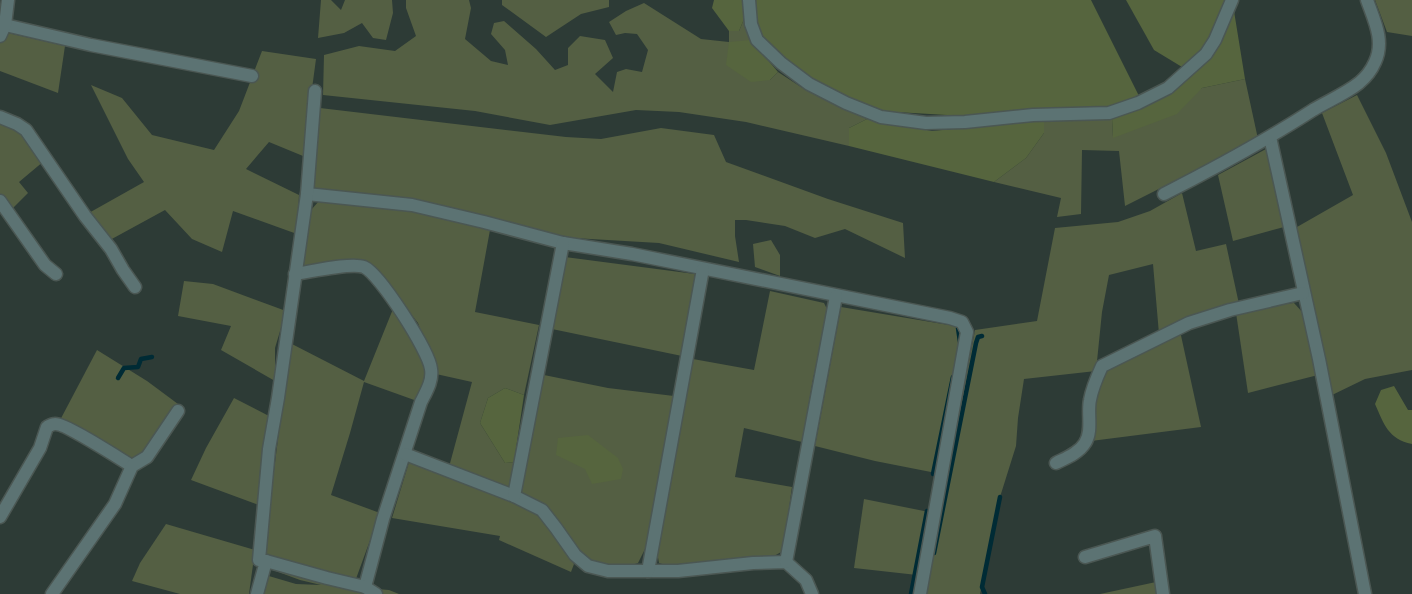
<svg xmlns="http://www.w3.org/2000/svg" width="1412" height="594" viewBox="0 0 1412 594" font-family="Georgia,serif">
	<rect width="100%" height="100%" fill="#2d3b36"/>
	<g fill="#545f43">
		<path d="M321 0H331L341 10 345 0H392L393 13 386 40 373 38 362 23 344 33 318 38Z"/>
		<path d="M406 0H469L471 8 465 39 491 61 508 65 505 50 491 34 494 23 504 21 536 49 555 70 568 65V48L580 36 605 40 613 58 595 74 613 92 617 72 626 69 642 72 648 50 637 34 625 33 616 35 609 22 626 11 644 3 701 39 729 42V31H739L744 19 751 40 770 80 778 72 801 87 867 119 849 128V146L746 122 679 112 636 110 550 125 475 111 323 95 324 55 359 46 395 51 416 36 406 8Z"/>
		<path d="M502 0H609V7L581 14 546 37 502 5Z"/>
		<path d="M1375 0H1412V36L1387 32Z"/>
		<path d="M4 32 65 46 58 93 0 71V42Z"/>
		<path d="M262 51 316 59 303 156 269 142 246 169 299 195 297 234 233 211 222 252 192 239 165 210 110 240 87 214 144 182 128 159 91 85 122 98 152 135 214 150 239 111Z"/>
		<path d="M1245 79 1258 139 1125 206 1119 151 1082 150 1081 214 1057 217 1061 198 994 182 1026 158 1044 133V120L1112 118 1113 137 1202 88Z"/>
		<path d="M1357 95 1386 153 1412 222V370L1365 379 1330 396 1299 246 1297 227 1353 195 1322 113Z"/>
		<path d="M320 108 566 137 601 139 661 128 714 135 726 162 828 199 903 223 905 258 845 229 815 238 785 226 746 220H735V236L739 262 659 243 573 238 521 227 313 188Z"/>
		<path d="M0 122 25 134 44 161 19 182 28 193 11 210 0 194Z"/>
		<path d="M1266 149 1284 227 1233 241 1218 175Z"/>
		<path d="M1182 193 1196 251 1226 244 1239 304 1159 334 1153 264 1109 275 1102 312 1096 371 1024 379 1018 418 1016 446 1000 497 980 594H924L975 330 1037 321 1055 228 1118 222 1150 211Z"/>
		<path d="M319 201 411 209 490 230 475 312 539 325 524 395 505 388 488 398 480 423 505 463 514 462 511 488 449 467 472 382 436 374 418 323 392 290 369 264 301 269 311 210Z"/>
		<path d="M771 240 780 255V276L755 267 753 244Z"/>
		<path d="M565 257 695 274 682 356 552 329Z"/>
		<path d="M184 281 213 284 286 311 275 348V381L221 350 231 326 178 316Z"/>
		<path d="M770 291 824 303 828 311 813 379 802 442 744 428 735 477 792 487 783 551 774 556 666 565 659 563 657 552 693 359 754 370Z"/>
		<path d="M1294 303 1304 314 1318 375 1248 393 1236 313 1280 304Z"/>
		<path d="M841 307 961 327 936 473 875 461 815 446Z"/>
		<path d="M393 309 412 332 429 373 417 401 364 382 350 433 331 495 380 513 353 587 389 590 399 594H260L262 574 296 584 321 585 300 580 262 566 290 343 364 381Z"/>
		<path d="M1180 331 1201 427 1091 441 1094 394 1104 370Z"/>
		<path d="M97 350 147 381 178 404 135 467 58 424Z"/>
		<path d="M544 375 608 388 674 396 648 543 638 563 625 567 584 560 520 493Z"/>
		<path d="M234 398 269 416 260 470 259 505 191 480 206 448Z"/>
		<path d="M409 462 542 514 574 564 571 572 499 540 500 536 392 518Z"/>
		<path d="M864 499 929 512 917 575 854 568Z"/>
		<path d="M166 524 255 550 249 594H180L132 581 140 563Z"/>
		<path d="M1156 582 1158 594H1100Z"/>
	</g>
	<g fill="#56653e">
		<path d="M714 0H746L744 19 739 31H729L712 8Z"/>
		<path d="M756 0H1091L1139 96 1112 108 1024 109 981 117 879 111 803 76 758 36 755 4Z"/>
		<path d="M1126 0H1225L1209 45 1182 67 1154 50Z"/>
		<path d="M1234 11 1245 79 1202 88 1177 114 1113 138 1112 118 1168 95 1209 60Z"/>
		<path d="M751 40 778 72 770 80 751 82 726 65 729 42Z"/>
		<path d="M867 119 932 131 1044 120V133L1026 158 994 182 849 146V128Z"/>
		<path d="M1394 386 1408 410H1412V444C1388 439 1384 424 1375 404L1381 390Z"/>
		<path d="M505 388 524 395 514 462 505 463 480 423 488 398Z"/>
		<path d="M588 435 618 458 623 469 621 479 592 484 585 469 556 455 558 438Z"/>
	</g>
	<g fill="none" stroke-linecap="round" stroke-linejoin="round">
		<g stroke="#002b35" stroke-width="4.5">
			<path d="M958 328 960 342"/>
			<path d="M118 378 124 368 138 367 141 359 152 357"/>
			<path d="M933 474 953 377"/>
			<path d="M934 553 976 343 978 337 982 336"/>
			<path d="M911 594 927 511"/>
			<path d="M985 594 982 587 1000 497"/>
		</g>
		<defs>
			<g id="minor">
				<path d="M749 0 751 24 757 40 781 63 809 84 846 103 881 117 926 123 965 122 1033 115 1109 113 1138 103 1168 88 1206 54 1215 40 1232 0"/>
				<path d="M5 25 91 45 252 76"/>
				<path d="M0 36 5 25 8 0"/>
				<path d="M0 117 17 124 26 130 85 216 111 249 123 270 135 287"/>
				<path d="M1270 137 1319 359 1365 594"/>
				<path d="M307 194 412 205 484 222 563 243 632 254 950 318 962 322 967 332 920 594"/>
				<path d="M1164 194C1215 168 1265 141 1313 110 1328 101 1345 94 1359 83 1365 78 1372 69 1375 62 1385 41 1374 20 1367 0"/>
				<path d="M0 201 45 265 56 274"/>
				<path d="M295 274C310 272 351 262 364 267 380 274 429 351 431 369 433 381 426 392 421 402L383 519 365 587"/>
				<path d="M405 454 514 496 542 510 556 528 575 555 588 566 608 571H678L753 563 786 562 806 580 812 594"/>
				<path d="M1056 463C1066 458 1079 453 1085 443 1093 431 1087 413 1090 400 1092 388 1097 377 1102 366L1189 323 1230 310 1303 293"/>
				<path d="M514 496 563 243"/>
				<path d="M0 517 40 448 47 427C49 426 52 424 55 424 65 423 120 459 132 466"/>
				<path d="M1085 557 1155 536 1163 594"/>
				<path d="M266 561 327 578 365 587 376 594"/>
				<path d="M786 562 836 296"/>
				<path d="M648 571 703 269"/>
				<path d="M52 594 115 504 132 466 147 457 178 411"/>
				<path d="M257 594 266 561 259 560 269 449 278 398 307 194 315 91"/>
			</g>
		</defs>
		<use href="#minor" stroke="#4b5753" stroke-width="15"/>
		<use href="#minor" stroke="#5c7373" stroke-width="12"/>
	</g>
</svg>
